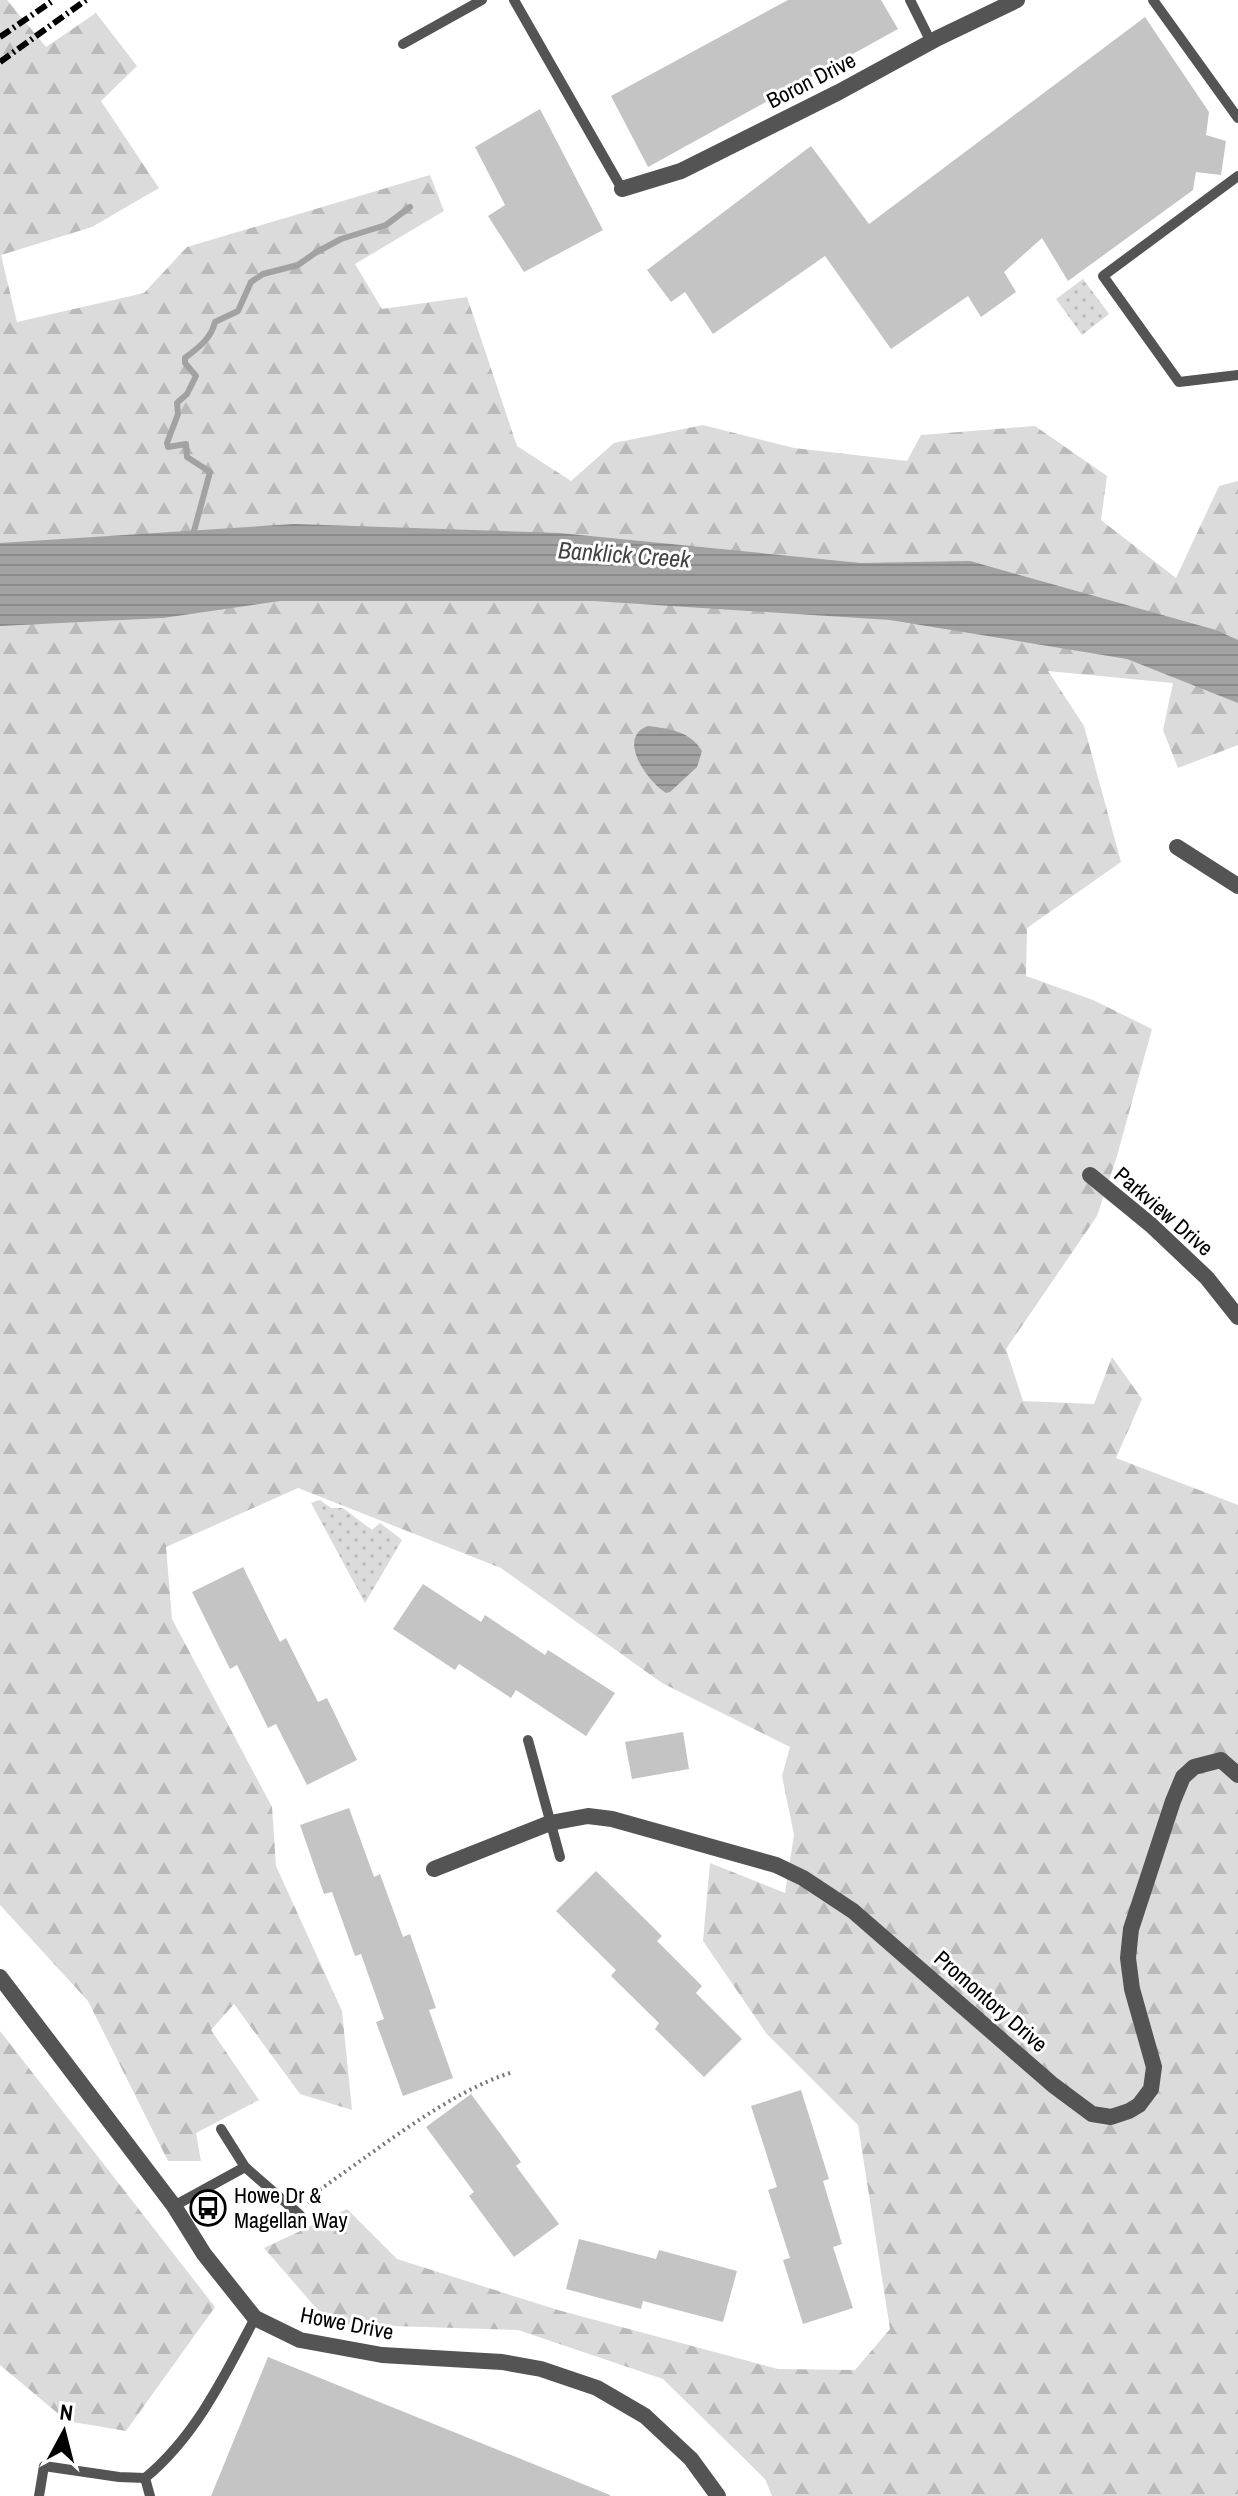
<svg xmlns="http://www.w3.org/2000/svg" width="1238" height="2496" viewBox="0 0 1238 2496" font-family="'Archivo Narrow',sans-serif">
	<defs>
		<pattern id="green-dots" width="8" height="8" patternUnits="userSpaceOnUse" patternTransform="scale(2)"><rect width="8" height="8" fill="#dbdbdb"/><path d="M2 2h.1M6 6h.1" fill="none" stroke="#bababa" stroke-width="1.8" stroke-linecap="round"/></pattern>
		<pattern id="forest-firs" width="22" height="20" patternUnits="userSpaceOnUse" patternTransform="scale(2)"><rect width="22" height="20" fill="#dbdbdb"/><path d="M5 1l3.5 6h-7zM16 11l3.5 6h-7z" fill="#bababa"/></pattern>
		<pattern id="water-rules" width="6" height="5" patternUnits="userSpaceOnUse" patternTransform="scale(2)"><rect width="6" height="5" fill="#a2a2a2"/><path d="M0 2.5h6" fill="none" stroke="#8a8a8a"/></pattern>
	</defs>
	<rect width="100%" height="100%" fill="#fff"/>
	<g fill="url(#green-dots)">
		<path d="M1083 279 1109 314 1082 335 1056 299Z"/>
		<path d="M320 1500 331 1508H343L372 1530 380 1523 402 1540 365 1603 311 1503Z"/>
	</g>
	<g fill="url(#forest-firs)">
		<path d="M0 0H7L46 47 96 13 137 66 101 101 159 188 92 227 1 255 17 322 144 293 187 247 430 175 444 211 355 264 382 309 467 297 517 446 571 481 614 443 703 425 794 448 907 461 921 435 1035 426 1107 476 1101 520 1176 578 1219 486 1238 481V745L1178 768 1163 730 1173 683 1048 671 1084 726 1121 862 1027 928 1026 976 1093 1000 1152 1029 1117 1156 1097 1216 1006 1349 1023 1401 1094 1404 1112 1357 1142 1399 1116 1458 1238 1505V2496H772L765 2479 663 2379 518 2330 330 2324 264 2248 347 2209 397 2259 558 2310 778 2369 855 2370 890 2329 858 2125 766 2033 703 1941 710 1863 785 1893 794 1835 782 1776 790 1747 662 1683 501 1568 298 1488 166 1547 172 1619 272 1807 276 1866 342 2011 352 2110 300 2094 234 2004 211 2030 259 2100 196 2133 201 2161H168L88 2001 0 1905Z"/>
		<path d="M0 2031 215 2307 126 2431 67 2421 0 2365Z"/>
	</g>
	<g fill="url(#water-rules)">
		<path d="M294 524 560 533 861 563 970 561 1216 630 1238 640V703L1127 659 890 620 594 601H280L163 618 0 626V543Z"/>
		<path d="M648 726C670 729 690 731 702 751L697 767 670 792 666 793C649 783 615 738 648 726Z"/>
	</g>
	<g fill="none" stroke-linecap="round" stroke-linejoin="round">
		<path stroke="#a2a2a2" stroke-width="6" d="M194 531 210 472 187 457 186 444 168 447 167 443 178 414 177 403 187 394 196 376 185 363V358C198 348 211 339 215 322L238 311 251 282 263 274 298 265 315 253 341 239 386 225 410 207"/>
	</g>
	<g fill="#c4c4c4">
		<path d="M788 0H881L898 29 648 167 611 96Z"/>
		<path d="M1145 17 1209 112 1206 135 1226 141 1221 175 1196 172 1193 190 1068 281 1042 238 1004 272 1016 292 981 317 968 296 891 349 825 256 713 334 685 292 671 302 647 270 811 146 869 224Z"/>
		<path d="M540 109 603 230 524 272 488 216 505 205 475 147Z"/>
		<path d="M243 1567 280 1642 286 1638 318 1702 327 1698 357 1760 307 1785 276 1724 268 1728 237 1665 230 1669 192 1592Z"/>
		<path d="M423 1584 481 1622 485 1615 545 1655 548 1650 615 1693 586 1736 516 1690 511 1698 459 1664 455 1670 393 1629Z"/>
		<path d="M683 1732 689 1769 632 1779 625 1742Z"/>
		<path d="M349 1808 374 1877 380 1874 403 1937 410 1934 436 2008 429 2010 453 2078 403 2096 376 2022 384 2019 361 1954 355 1956 332 1892 324 1894 300 1825Z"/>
		<path d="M596 1871 662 1936 657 1941 702 1986 696 1993 742 2039 704 2077 655 2029 659 2023 611 1976 616 1970 556 1911Z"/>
		<path d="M801 2090 829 2179 823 2181 842 2244 833 2247 853 2308 803 2324 783 2260 790 2258 768 2190 777 2187 751 2106Z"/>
		<path d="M471 2094 521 2162 516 2166 559 2224 514 2257 469 2196 474 2192 426 2127Z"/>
		<path d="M579 2239 656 2259 659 2250 737 2271 723 2322 643 2301 641 2309 566 2289Z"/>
		<path d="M268 2357 610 2495V2496H211Z"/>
	</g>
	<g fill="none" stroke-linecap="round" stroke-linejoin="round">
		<path stroke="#767676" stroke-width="4" stroke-dasharray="2 4" stroke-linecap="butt" d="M309 2204 319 2190C375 2152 447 2093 510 2073"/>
		<g stroke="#545454" stroke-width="10">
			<path d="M514 0 622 189"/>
			<path d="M910 0 931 42"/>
			<path d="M1153 0 1238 118"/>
			<path d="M403 44 482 0"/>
			<path d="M1238 176 1103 276 1179 382 1238 375"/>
			<path d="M528 1740 560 1857"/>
			<path d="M221 2129 245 2167 300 2215"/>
			<path d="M174 2206 245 2167"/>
			<path d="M145 2478 150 2496"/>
			<path d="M39 2496 44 2466 119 2477 145 2478C196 2436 225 2375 255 2318"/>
		</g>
		<g stroke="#545454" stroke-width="16">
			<path d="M622 189 681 171 839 92 938 38 1017 0"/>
			<path d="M1177 847 1238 886"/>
			<path d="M1090 1175 1151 1225 1207 1278 1238 1317"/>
			<path d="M434 1869 550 1823 588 1816 612 1819 776 1865 803 1878 853 1911 1053 2085 1092 2114 1111 2117 1129 2111 1139 2105 1151 2089 1154 2067 1132 1989 1128 1958 1131 1929 1173 1801 1183 1777 1194 1767 1221 1760 1238 1775"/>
			<path d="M0 1977 174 2206 204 2254 255 2318 300 2340 382 2355 502 2362 541 2369 597 2388 645 2416 691 2459 718 2496"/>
		</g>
		<g stroke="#000" stroke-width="6" stroke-dasharray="12 4 2 4" stroke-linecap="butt">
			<path d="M0 37 54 0"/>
			<path d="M0 62 86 0"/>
		</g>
	</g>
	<defs>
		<symbol id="bus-ring" viewBox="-11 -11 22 22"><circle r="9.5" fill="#fff" stroke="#000" stroke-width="1.5"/><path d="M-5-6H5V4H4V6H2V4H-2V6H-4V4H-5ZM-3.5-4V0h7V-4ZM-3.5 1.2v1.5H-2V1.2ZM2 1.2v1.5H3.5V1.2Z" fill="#000"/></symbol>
	</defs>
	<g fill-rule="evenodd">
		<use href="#bus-ring" x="188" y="2188" width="40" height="40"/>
	</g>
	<g text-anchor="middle" stroke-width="6" stroke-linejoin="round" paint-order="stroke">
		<g font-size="22" fill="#000" stroke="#fff">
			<text transform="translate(811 80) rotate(-27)" y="8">Boron Drive</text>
			<text transform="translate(1164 1211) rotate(41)" y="8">Parkview Drive</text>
			<text transform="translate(991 2001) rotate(41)" y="8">Promontory Drive</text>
			<text transform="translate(347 2323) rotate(11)" y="8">Howe Drive</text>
		</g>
		<g font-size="22" fill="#000" stroke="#fff" text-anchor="start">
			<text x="234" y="2203">Howe Dr &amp;<tspan x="234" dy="25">Magellan Way</tspan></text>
		</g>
		<g font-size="24" font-style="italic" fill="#434343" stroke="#fff">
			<text transform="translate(624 555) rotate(4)" y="8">Banklick Creek</text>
		</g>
	</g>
	<g transform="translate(64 2432) rotate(7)" stroke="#ffffff" stroke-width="6" paint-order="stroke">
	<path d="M0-6L14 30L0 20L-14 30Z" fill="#000000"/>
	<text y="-12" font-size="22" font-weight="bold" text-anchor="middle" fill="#000000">N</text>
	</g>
</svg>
